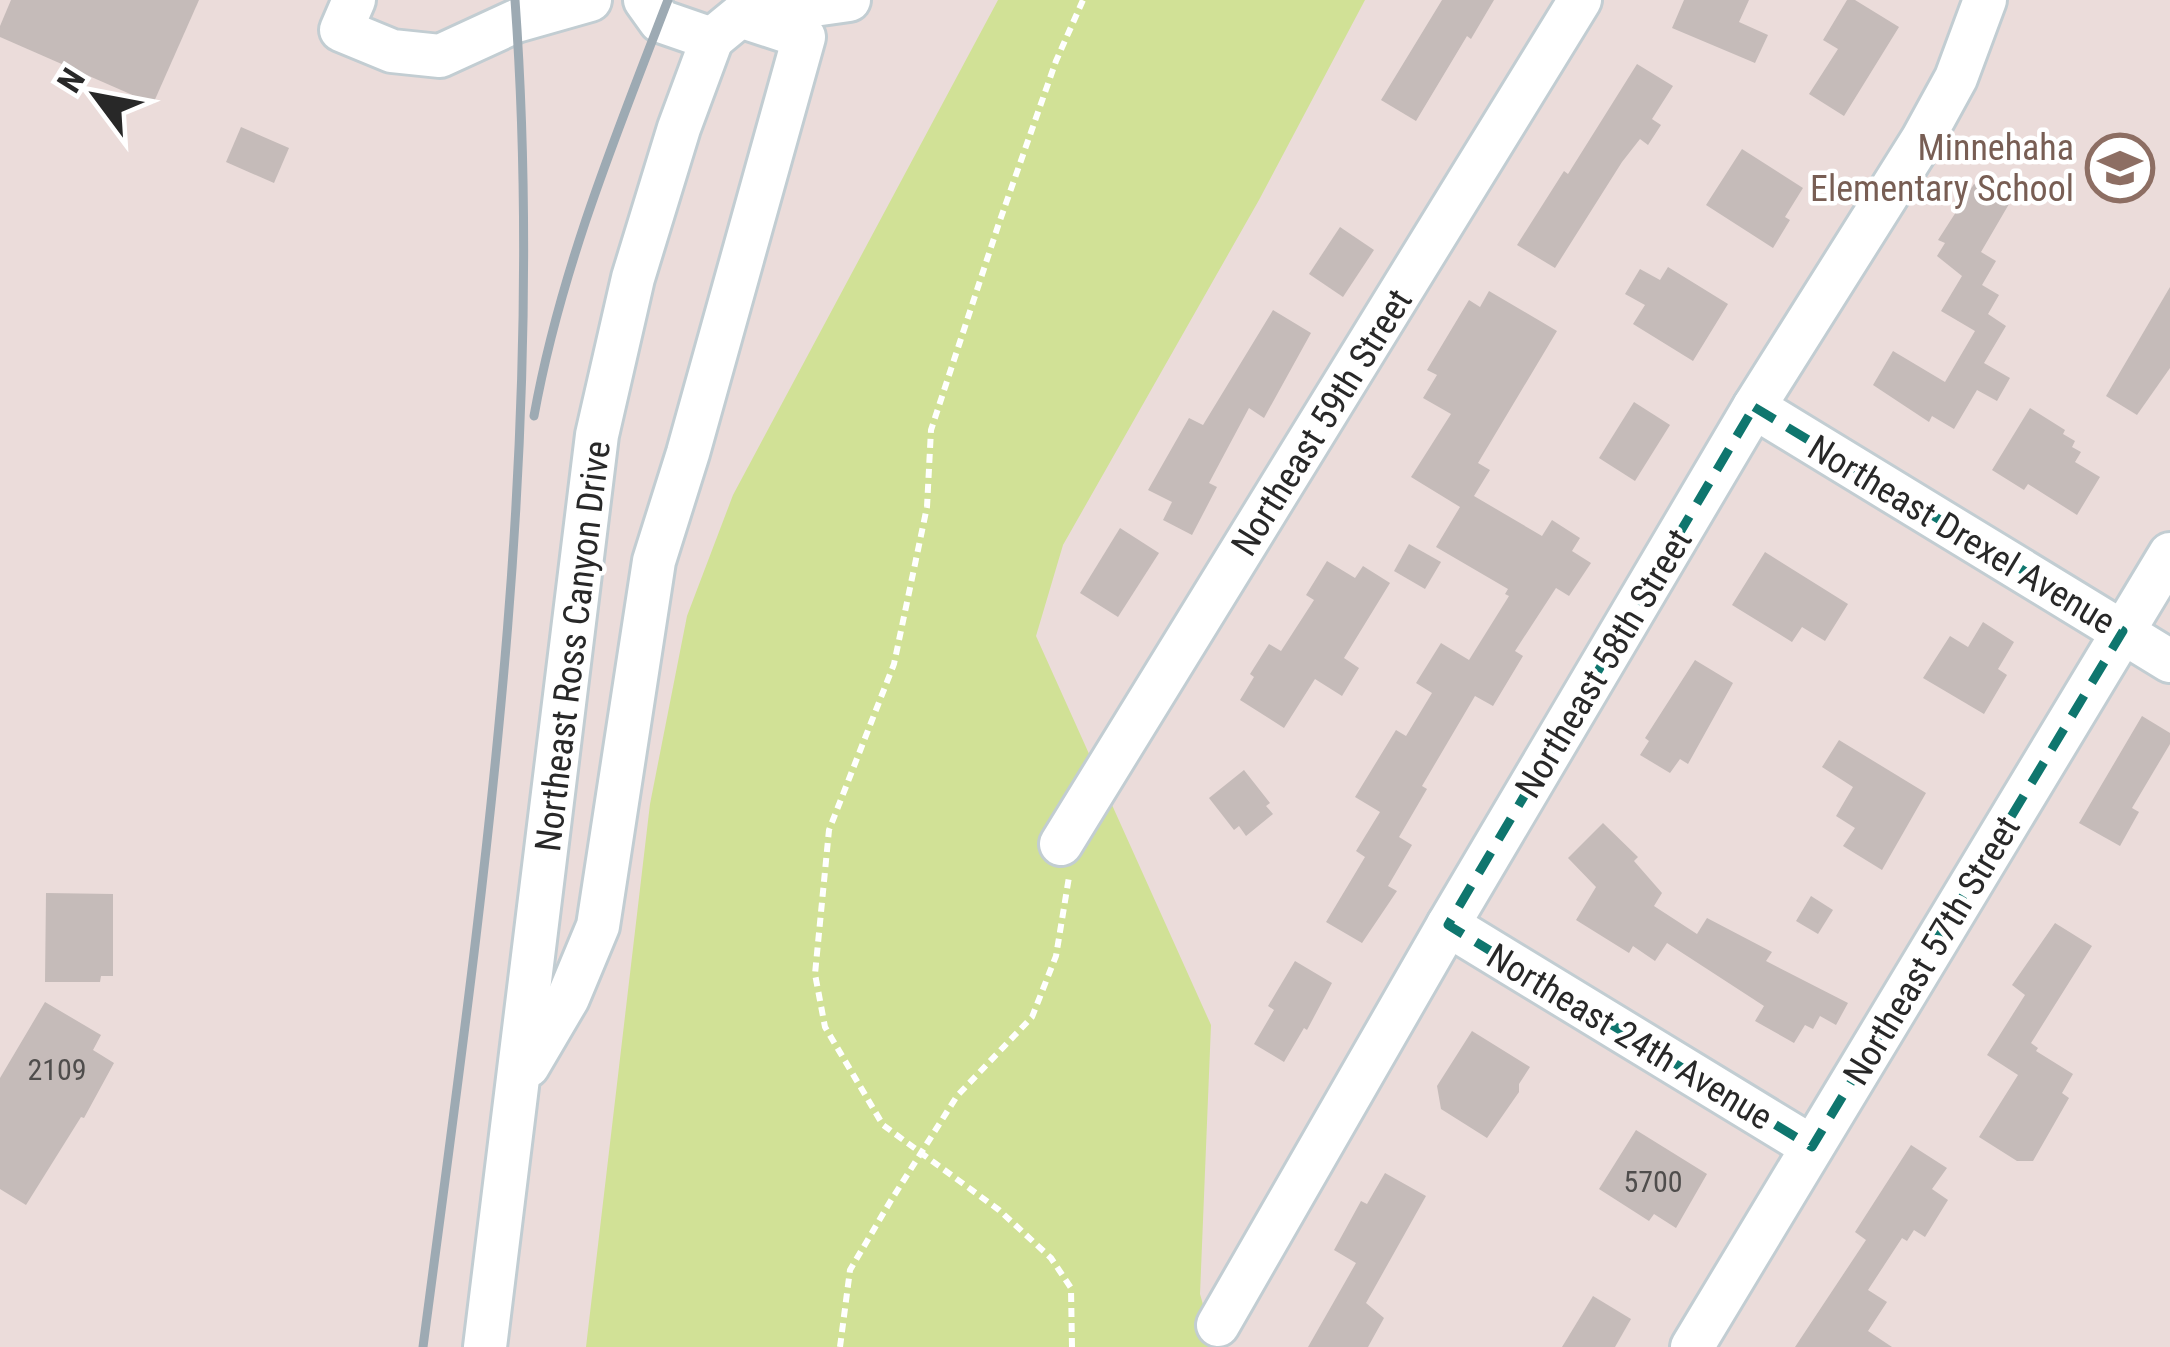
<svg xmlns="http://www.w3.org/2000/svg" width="2170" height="1347" viewBox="0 0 2170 1347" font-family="'Roboto Condensed',sans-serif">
	<rect width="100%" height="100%" fill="#ebdcda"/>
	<path fill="#d1e196" d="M998 0H1365L1259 200 1063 545 1036 636 1211 1025 1200 1294 1215 1347H586L650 804 687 616 733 495Z"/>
	<g fill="#c5bbb9">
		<path d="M11 0H199L153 104 0 37V26Z"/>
		<path d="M1442 0H1494L1471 39 1467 36 1416 121 1381 100Z"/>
		<path d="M1684 0H1749L1739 22 1768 35 1755 63 1672 28Z"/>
		<path d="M1847 0H1855L1899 27 1844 116 1809 94 1838 49 1823 40Z"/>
		<path d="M1637 64 1673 86 1652 119 1661 125 1648 145 1640 139 1622 162 1555 268 1517 245 1564 171 1568 174Z"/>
		<path d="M241 127 289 148 274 183 226 162Z"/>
		<path d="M1742 149 1803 188 1785 217 1790 220 1773 248 1706 205Z"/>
		<path d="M1974 184 2009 204 1981 252 1996 261 1982 285 1999 295 1988 314 2006 326 1984 363 2010 378 1997 401 1977 390 1954 429 1932 416 1929 422 1873 385 1893 351 1945 382 1975 331 1941 311 1962 276 1937 256 1945 243 1938 240Z"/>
		<path d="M1340 227 1374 250 1343 297 1309 274Z"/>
		<path d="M1668 267 1728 304 1693 361 1633 324 1645 305 1625 294 1640 269 1660 280Z"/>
		<path d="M2170 287V368L2137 415 2106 396Z"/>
		<path d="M1489 291 1557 331 1478 463 1490 470 1474 496 1542 536 1552 520 1580 538 1572 551 1591 563 1569 596 1556 588 1515 651 1523 656 1493 706 1475 696 1422 786 1427 789 1399 837 1412 845 1388 886 1397 891 1362 943 1326 922 1365 857 1356 851 1380 812 1355 797 1396 730 1406 736 1432 693 1416 683 1441 643 1469 660 1509 596 1505 594 1508 589 1436 547 1460 507 1411 477 1451 414 1423 398 1437 375 1427 370 1469 300 1480 307Z"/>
		<path d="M1273 310 1311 333 1264 418 1249 408 1209 483 1217 487 1192 535 1163 520 1172 502 1148 490 1189 418 1203 425Z"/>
		<path d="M1634 402 1670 425 1635 481 1599 458Z"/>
		<path d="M2030 408 2065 430 2063 434 2075 441 2072 447 2081 452 2075 462 2100 477 2077 515 2028 484 2024 490 1992 470Z"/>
		<path d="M1120 528 1159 553 1118 617 1080 593Z"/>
		<path d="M1409 544 1441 562 1425 589 1394 571Z"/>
		<path d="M1765 552 1848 604 1825 641 1802 627 1792 642 1732 605Z"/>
		<path d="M1327 561 1355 578 1363 566 1390 583 1344 658 1359 668 1342 696 1315 679 1284 728 1240 700 1254 677 1250 674 1269 644 1281 651 1314 600 1306 595Z"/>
		<path d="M1983 622 2014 642 1998 669 2007 675 1984 714 1923 678 1950 636 1968 647Z"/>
		<path d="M1695 660 1733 683 1688 764 1680 759 1670 773 1640 755 1649 741 1645 738Z"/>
		<path d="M2142 716 2170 733V744L2132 808 2139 812 2120 846 2079 823Z"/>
		<path d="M1839 740 1926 793 1882 870 1843 846 1855 828 1836 816 1853 787 1822 767Z"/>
		<path d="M1244 770 1270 803 1266 806 1273 814 1246 836 1239 826 1234 830 1209 798Z"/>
		<path d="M1603 823 1638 857 1634 861 1662 893 1654 906 1697 934 1707 918 1772 952 1766 961 1848 1003 1836 1025 1820 1016 1813 1029 1805 1025 1794 1043 1755 1021 1764 1006 1667 943 1655 961 1633 946 1629 953 1576 920 1596 887 1568 858Z"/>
		<path d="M46 893 113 894V976H101L100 982H45Z"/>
		<path d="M1811 896 1833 910 1818 934 1796 921Z"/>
		<path d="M2055 923 2092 946 2031 1043 2038 1048 2036 1051 2073 1074 2062 1093 2069 1098 2033 1161H2017L1979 1137 2018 1075 1987 1055 2025 995 2012 985Z"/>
		<path d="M1295 961 1332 983 1307 1030 1304 1028 1284 1062 1254 1044 1274 1010 1268 1006Z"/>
		<path d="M45 1002 101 1035 93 1050 114 1063 84 1118 81 1117 26 1205 0 1189V1078Z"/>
		<path d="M1472 1031 1530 1067 1519 1084V1092L1487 1138 1441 1109 1437 1086Z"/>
		<path d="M1636 1130 1707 1174 1676 1228 1654 1214 1649 1221 1599 1189Z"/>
		<path d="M1911 1145 1947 1168 1932 1189 1948 1200 1925 1237 1914 1230 1907 1241 1902 1238 1868 1290 1887 1302 1868 1331 1892 1347H1795L1866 1240 1855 1232Z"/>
		<path d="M1385 1173 1426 1196 1366 1303 1384 1318 1368 1347H1308L1356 1263 1334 1250 1361 1201 1367 1204Z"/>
		<path d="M1593 1296 1631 1319 1615 1347H1562Z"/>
	</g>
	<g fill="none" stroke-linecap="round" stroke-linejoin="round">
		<defs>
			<g id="minor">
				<path d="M354 0 341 30 392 51 440 56 516 21 590 0"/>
				<path d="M749 14 849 0"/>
				<path d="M1754 407 2170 661"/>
				<path d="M1061 844 1580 0"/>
				<path d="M1448 925 1812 1147"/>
				<path d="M528 1066 568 998 598 926 654 561 688 453 804 37 740 16 712 39"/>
				<path d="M1218 1325 1448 925 1754 407 1922 140 1956 78 1985 0"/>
				<path d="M485 1347 597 435 633 278 679 128 712 39 660 21 645 0"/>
				<path d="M1692 1347 2170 554"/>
			</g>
		</defs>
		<use href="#minor" stroke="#c2cdd2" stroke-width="48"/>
		<g stroke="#fff" stroke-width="6" stroke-dasharray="9 6" stroke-linecap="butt">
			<path d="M840 1347 850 1270 890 1202 957 1096 1032 1017 1056 956 1069 877"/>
			<path d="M1072 1347 1071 1288 1051 1258 999 1210 883 1125 825 1027 815 974 829 830 894 664 927 507 931 430 998 226 1056 61 1083 0"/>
		</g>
		<use href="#minor" stroke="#fff" stroke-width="42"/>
		<g stroke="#9daab3" stroke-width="9">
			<path d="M534 416C560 272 615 137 668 0"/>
			<path d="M423 1347C482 898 548 455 515 0"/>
		</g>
	</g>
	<path fill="none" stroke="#0f766e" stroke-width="9" stroke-dasharray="24 15" stroke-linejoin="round" d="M1754 407 2123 631 1812 1147 1448 925Z"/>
	<defs>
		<symbol id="school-ring" viewBox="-11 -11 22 22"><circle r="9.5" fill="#fff" stroke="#8d6e63" stroke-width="1.5"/><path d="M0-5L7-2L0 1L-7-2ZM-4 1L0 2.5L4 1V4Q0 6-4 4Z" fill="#8d6e63"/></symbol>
	</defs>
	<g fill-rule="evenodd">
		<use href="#school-ring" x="2082" y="130" width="76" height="76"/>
	</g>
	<g text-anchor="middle" stroke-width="9" stroke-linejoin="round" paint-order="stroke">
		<g font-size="30" fill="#4f4d4c">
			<text x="57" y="1080">2109</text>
			<text x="1653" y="1192">5700</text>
		</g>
		<g font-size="36" fill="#785e54" stroke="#fff" text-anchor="end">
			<text x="2074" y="160">Minnehaha<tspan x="2074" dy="41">Elementary School</tspan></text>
		</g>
		<g font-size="36" fill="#282828" stroke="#fff">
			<text transform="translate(1321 422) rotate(-58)" y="13">Northeast 59th Street</text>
			<text transform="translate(1962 534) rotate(31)" y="13">Northeast Drexel Avenue</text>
			<text transform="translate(572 646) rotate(-83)" y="13">Northeast Ross Canyon Drive</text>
			<text transform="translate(1603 663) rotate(-59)" y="13">Northeast 58th Street</text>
			<text transform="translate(1931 950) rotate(-59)" y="13">Northeast 57th Street</text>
			<text transform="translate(1630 1036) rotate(31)" y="13">Northeast 24th Avenue</text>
		</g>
	</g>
	<g transform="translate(96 96) rotate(302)" stroke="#ffffff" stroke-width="9" paint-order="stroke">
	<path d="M0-9L21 45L0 30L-21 45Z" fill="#282828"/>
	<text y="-18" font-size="33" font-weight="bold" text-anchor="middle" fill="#282828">N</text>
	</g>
</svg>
